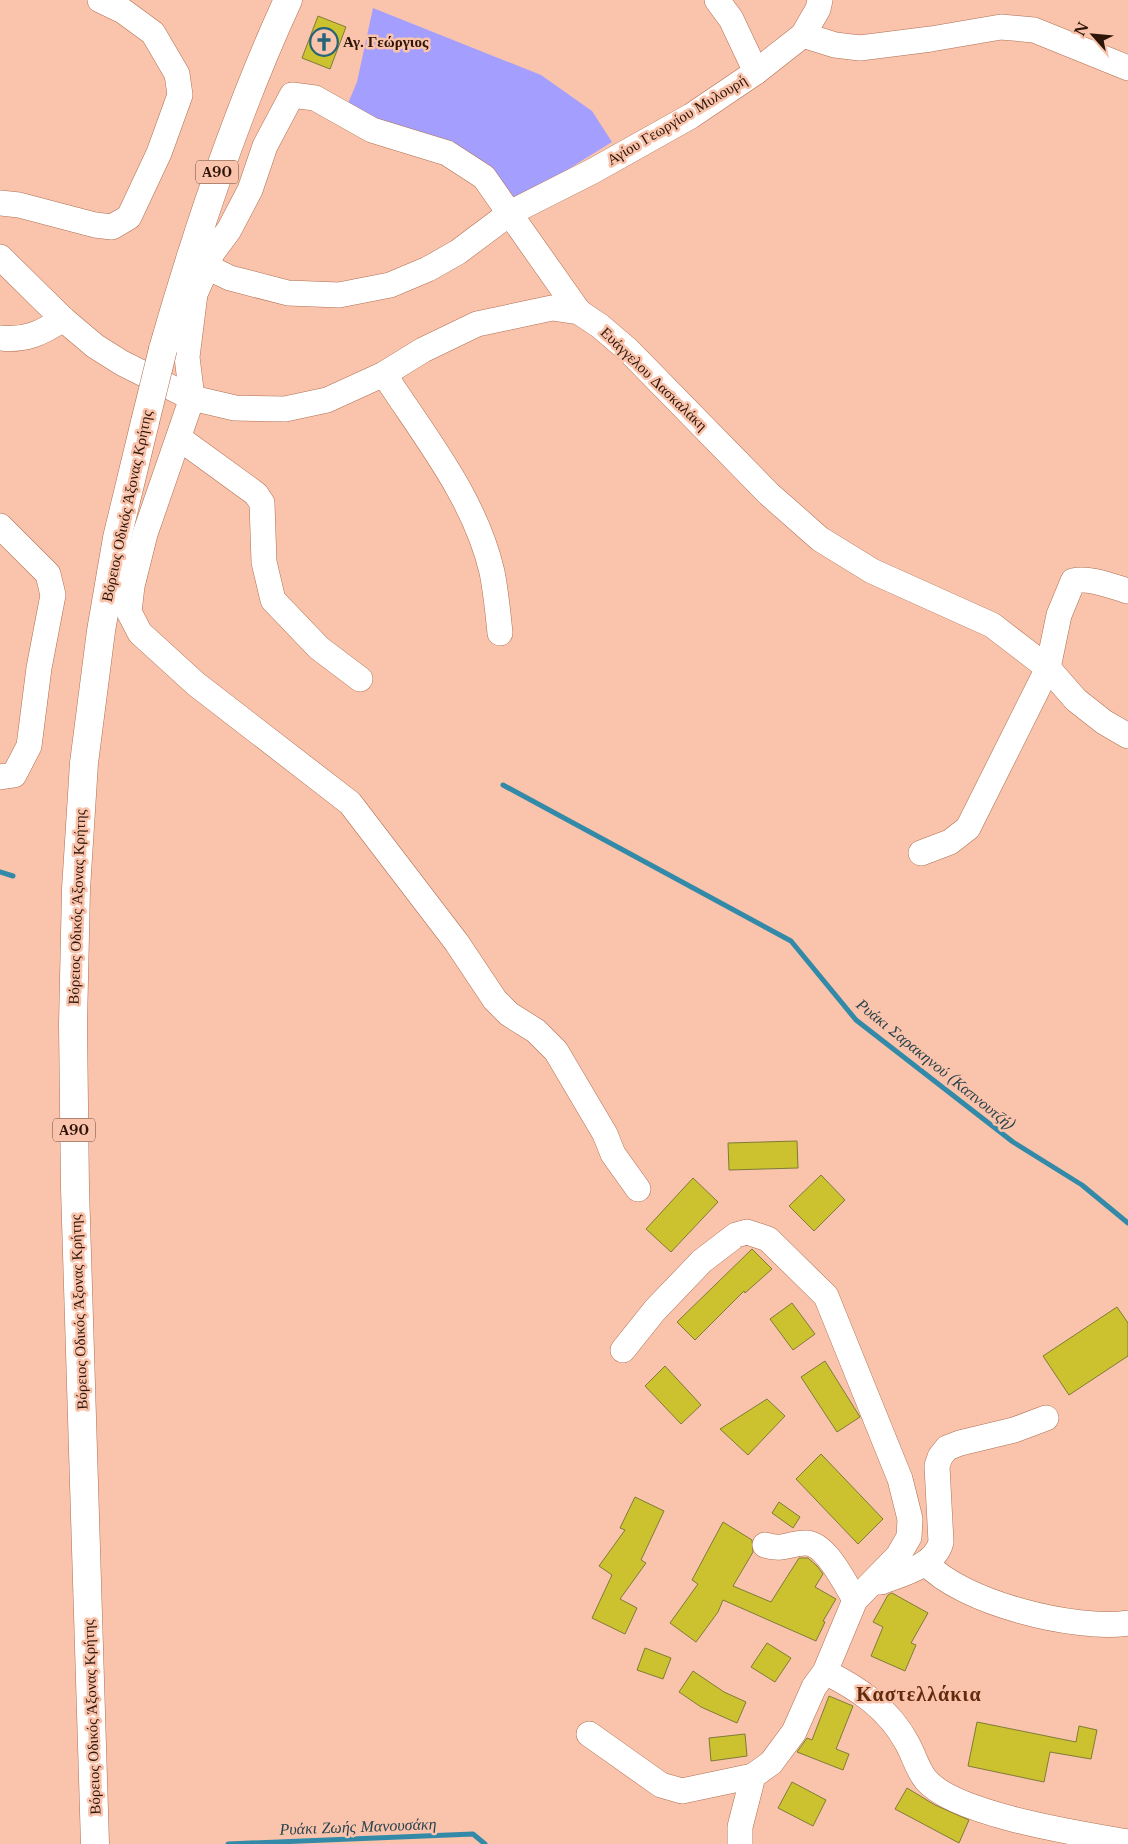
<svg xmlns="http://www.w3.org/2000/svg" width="1128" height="1844" viewBox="0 0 1128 1844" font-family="'Libre Baskerville',serif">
	<rect width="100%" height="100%" fill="#fac3ab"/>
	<path fill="#a49ffe" d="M373 8 541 75 592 111 612 142 549 181 515 198 493 172 346 108 357 82Z"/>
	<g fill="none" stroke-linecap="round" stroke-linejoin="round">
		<g stroke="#328aa8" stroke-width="5">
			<path d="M503 785 791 941 856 1020 1013 1142 1082 1185 1128 1223"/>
			<path d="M0 872 13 876"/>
			<path d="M228 1844 473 1834 485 1844"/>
		</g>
	</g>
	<g fill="#ccc22f" stroke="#7f7b37">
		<path d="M318 16 346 27 330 69 302 58Z"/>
		<path d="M797 1141 798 1168 729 1170 728 1143Z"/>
		<path d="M821 1175 845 1200 814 1231 789 1206Z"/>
		<path d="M693 1178 718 1202 671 1252 646 1229Z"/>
		<path d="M752 1249 772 1269 745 1293 744 1291 695 1340 677 1322Z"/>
		<path d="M792 1303 815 1334 793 1350 770 1319Z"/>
		<path d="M1117 1307 1128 1323V1356L1069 1395 1043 1356Z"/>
		<path d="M825 1361 860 1417 837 1432 801 1377Z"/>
		<path d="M665 1366 701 1405 681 1424 645 1386Z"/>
		<path d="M767 1399 785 1416 748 1455 720 1429Z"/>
		<path d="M821 1454 883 1519 858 1544 796 1479Z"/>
		<path d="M635 1497 664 1511 641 1560 646 1563 620 1599 637 1608 625 1634 592 1618 612 1575 599 1566 625 1530 620 1528Z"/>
		<path d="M779 1502 800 1517 793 1528 772 1513Z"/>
		<path d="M723 1522 752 1540 753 1552 733 1586 771 1602 799 1558H808L817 1566 823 1574 815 1587 836 1599 823 1621 825 1622 816 1641 723 1600 718 1612 696 1642 670 1623 698 1584 692 1580Z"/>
		<path d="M892 1593 928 1613 911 1643 916 1645 905 1671 871 1656 883 1627 873 1622 888 1595Z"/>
		<path d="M767 1643 791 1658 775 1682 751 1667Z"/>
		<path d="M645 1648 671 1658 663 1679 637 1670Z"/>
		<path d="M693 1671 724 1692 746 1702 737 1723 701 1707 679 1692Z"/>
		<path d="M829 1696 853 1706 836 1749 849 1754 843 1770 797 1752 807 1738 812 1740Z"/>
		<path d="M977 1722 1076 1742 1079 1726 1097 1730 1091 1759 1050 1752 1044 1782 968 1766Z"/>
		<path d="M745 1734 747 1756 711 1761 709 1738Z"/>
		<path d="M792 1782 826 1800 813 1826 778 1808Z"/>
		<path d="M907 1788 935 1805 969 1820 959 1843 895 1809Z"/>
	</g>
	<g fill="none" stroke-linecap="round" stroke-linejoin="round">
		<defs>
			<g id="minor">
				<path d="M717 0 731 19 756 72"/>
				<path d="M803 35 835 45 860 48 931 39 1001 27 1034 30 1128 68"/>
				<path d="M0 203 19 205 95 225 112 227 129 217 159 153 180 95 177 74 153 33 123 11 100 0"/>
				<path d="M0 257 63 319 95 346 122 363 192 398 235 408 285 409 327 400 384 374 423 350 477 324 552 308 579 312 600 326 628 350 769 494 820 539 872 571 992 625 1048 668 1076 700 1104 722 1128 736"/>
				<path d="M207 267 195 294 187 357 192 398 145 534 132 586 129 612 140 633 196 684 350 803 457 943 495 1000 509 1014 536 1031 556 1051 605 1134 613 1154 638 1189"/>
				<path d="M579 312 484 177 447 153 372 130 315 98 292 95 265 146 250 190 229 230 212 253 207 267 230 278 288 293 339 295 390 285 428 269 458 252 510 213 593 171 691 116 756 72 803 35 818 9 820 0"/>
				<path d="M0 338C25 341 42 333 63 319"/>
				<path d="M384 374C424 436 475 498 492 572 496 592 498 613 500 633"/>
				<path d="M179 438 256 494 262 503 264 562 273 600 319 648 360 679"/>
				<path d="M0 526 48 574 53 595 39 668 29 746 14 775 0 777"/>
				<path d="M921 853 950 842 968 828 1048 668 1059 615 1073 581C1090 577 1111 586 1128 591"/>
				<path d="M623 1350 655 1310 702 1261 736 1235 747 1232 768 1239 826 1296 900 1479 910 1519 909 1537 898 1556 855 1600 825 1672 814 1687 794 1732 771 1763 753 1776 740 1827V1844"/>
				<path d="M765 1545C785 1551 788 1543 806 1543 826 1543 846 1585 855 1600"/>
				<path d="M926 1563C962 1603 1076 1631 1128 1623"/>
				<path d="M876 1582H881C902 1574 935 1566 941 1542L937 1466 940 1457 947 1448 960 1443 1014 1430 1046 1418"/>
				<path d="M825 1672C858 1688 889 1709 907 1743 914 1755 917 1769 926 1780 956 1815 1082 1834 1128 1842"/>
				<path d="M589 1734 661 1785 682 1791 753 1776"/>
			</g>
			<g id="highway">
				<path d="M163 349C197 230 236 113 288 0"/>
				<path d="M95 1844 75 1188 73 1024 76 889 84 763 101 631 117 538 145 422"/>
			</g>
		</defs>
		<use href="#minor" stroke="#ae7053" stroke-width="26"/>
		<use href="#highway" stroke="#ae7053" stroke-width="29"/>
		<use href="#minor" stroke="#fff" stroke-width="25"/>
		<use href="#highway" stroke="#fff" stroke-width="28"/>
		<defs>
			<path id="highway-bridge" d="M145 422 163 349"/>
		</defs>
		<use href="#highway-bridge" stroke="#ae7053" stroke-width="29" stroke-linecap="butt"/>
		<use href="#highway-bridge" stroke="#fff" stroke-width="28"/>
	</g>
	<defs>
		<symbol id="church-ring" viewBox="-11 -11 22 22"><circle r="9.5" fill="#fac3ab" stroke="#256379" stroke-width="1.5"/><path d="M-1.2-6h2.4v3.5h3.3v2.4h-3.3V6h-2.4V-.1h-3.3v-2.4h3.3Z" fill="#256379"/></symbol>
	</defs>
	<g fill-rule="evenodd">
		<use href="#church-ring" x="308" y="26" width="32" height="32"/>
	</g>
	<g text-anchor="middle" stroke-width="5" stroke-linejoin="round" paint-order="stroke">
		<g fill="#fac3ab" stroke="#6b493a" stroke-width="1">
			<rect x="196" y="160.5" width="42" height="23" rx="4"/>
			<rect x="53" y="1118.5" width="42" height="23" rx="4"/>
		</g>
		<g font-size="14" font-weight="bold" fill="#2e150a">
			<text x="217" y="177">Α90</text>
			<text x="74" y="1135">Α90</text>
		</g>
		<g font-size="15" font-weight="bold" fill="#2e150a" stroke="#fac3ab" text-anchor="start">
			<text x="343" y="47">Αγ. Γεώργιος</text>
		</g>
		<g font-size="15" fill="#2e150a" stroke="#fac3ab">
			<text transform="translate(677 120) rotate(-31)" y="5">Αγίου Γεωργίου Μυλουρή</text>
			<text transform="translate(654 379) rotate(44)" y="5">Ευάγγελου Δασκαλάκη</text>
			<text transform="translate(127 506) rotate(-78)" y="5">Βόρειος Οδικός Άξονας Κρήτης</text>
			<text transform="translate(77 907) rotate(-88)" y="5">Βόρειος Οδικός Άξονας Κρήτης</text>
			<text transform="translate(79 1312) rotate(-92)" y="5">Βόρειος Οδικός Άξονας Κρήτης</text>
			<text transform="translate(92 1717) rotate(-92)" y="5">Βόρειος Οδικός Άξονας Κρήτης</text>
		</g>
		<g font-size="16" font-style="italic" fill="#28434d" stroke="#fac3ab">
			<text transform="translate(936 1064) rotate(39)" y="6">Ρυάκι Σαρακηνού (Καπνουτζή)</text>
			<text transform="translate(358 1826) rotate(-2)" y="6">Ρυάκι Ζωής Μανουσάκη</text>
		</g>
		<g font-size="20" font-weight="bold" letter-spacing="1" fill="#622b0e" stroke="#fac3ab">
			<text x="919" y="1701">Καστελλάκια</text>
		</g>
	</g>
	<g transform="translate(1093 35) rotate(297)" stroke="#fac3ab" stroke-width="4" paint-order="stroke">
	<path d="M0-4L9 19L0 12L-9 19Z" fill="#2e150a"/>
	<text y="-8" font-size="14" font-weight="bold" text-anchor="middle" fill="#2e150a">N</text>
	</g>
</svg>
